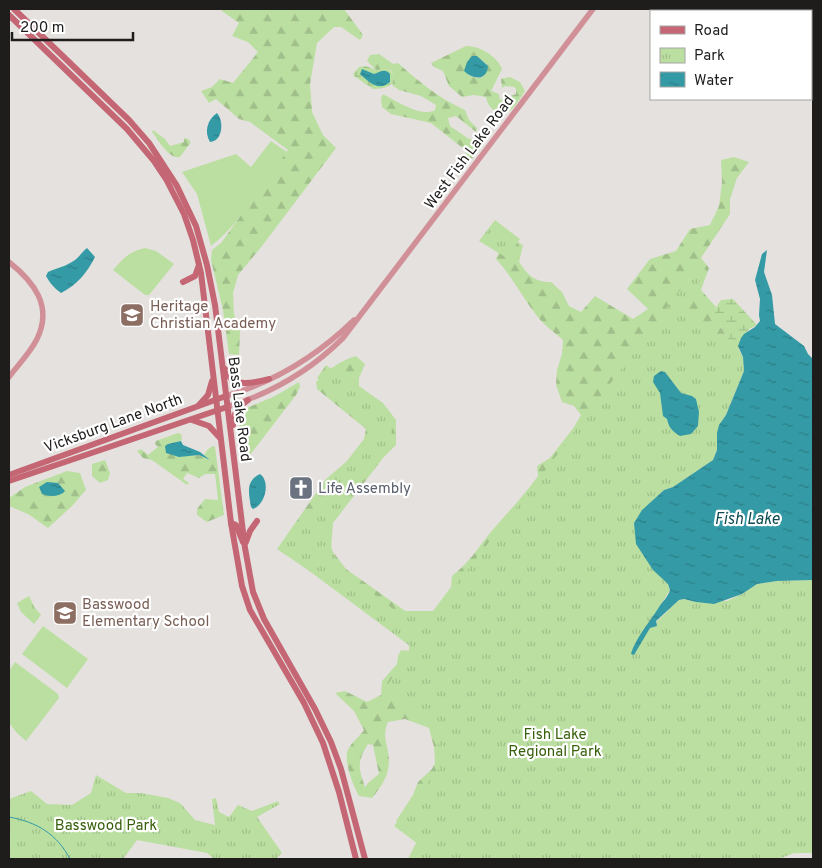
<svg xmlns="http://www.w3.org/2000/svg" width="822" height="868" viewBox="0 0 822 868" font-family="Overpass,sans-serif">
	<defs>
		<pattern id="forest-firs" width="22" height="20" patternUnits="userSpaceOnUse" patternTransform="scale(1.25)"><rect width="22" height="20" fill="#bbdfa1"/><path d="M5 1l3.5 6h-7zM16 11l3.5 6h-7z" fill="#a0bf8a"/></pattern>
		<pattern id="wetland-marsh" width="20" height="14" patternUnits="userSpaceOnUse" patternTransform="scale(1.25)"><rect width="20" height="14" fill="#bbdfa1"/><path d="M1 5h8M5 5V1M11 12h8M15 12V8" fill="none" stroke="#a0bf8a"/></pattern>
		<pattern id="park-tufts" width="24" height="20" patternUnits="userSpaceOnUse" patternTransform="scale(1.25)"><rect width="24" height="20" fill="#bbdfa1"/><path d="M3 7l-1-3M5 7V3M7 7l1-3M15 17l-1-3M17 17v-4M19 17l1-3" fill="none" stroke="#a0bf8a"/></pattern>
		<pattern id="water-ripples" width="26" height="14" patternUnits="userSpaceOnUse" patternTransform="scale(1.25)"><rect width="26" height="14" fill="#349ba6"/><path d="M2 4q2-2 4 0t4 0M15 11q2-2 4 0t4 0" fill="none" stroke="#2b7e86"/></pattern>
	</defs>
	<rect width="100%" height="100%" fill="#e5e1de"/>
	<g fill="#bbdfa1">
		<path d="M271 141 287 152C264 182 240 224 211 246L197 194 182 172 236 154 251 167Z"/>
		<path d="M145 248 156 251 174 264 149 295H145L113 270C124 258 128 252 145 248Z"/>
		<path d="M43 626 88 659 67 688 22 654Z"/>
		<path d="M15 662 58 694 59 698 26 741 17 733 9 723V671Z"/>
	</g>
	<g fill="url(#forest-firs)" fill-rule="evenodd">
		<path d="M222 9H344L363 35 360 40 341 27H334L317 43 310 84 312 112 323 135 336 148 262 246 238 275 233 293 234 314 240 332 239 355 229 354 223 310 211 260 212 250 221 243 288 150 250 122 239 119 216 99 209 103 201 91 212 87 220 79 233 83 258 52 248 42 232 36 239 23 222 11Z"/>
		<path d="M466 46C480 46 497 56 502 69L491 91 499 94 500 100 516 94V89L514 87 505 86 502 88 501 79 510 77 520 82 525 91C518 101 509 121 495 111 490 108 487 103 486 97L474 95 462 97 449 86 443 71 434 67 431 63ZM477 56 488 66 483 77 477 78 468 75Z"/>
		<path d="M379 54 393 64 398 63C419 82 440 99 465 110L469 120 477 128 476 132 456 116 448 118 450 126 469 139H478L483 146 473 158 469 159 464 149 431 123 391 114 382 107 381 98 383 94C396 101 422 118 435 110L436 105 421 96 399 90 392 85C394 78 394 75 390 69L376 70 367 61 370 55Z"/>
		<path d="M153 130 165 139 170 146 184 142V138L188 139 191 142 180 157C168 159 159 140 152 132Z"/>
		<path d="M734 157 749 162 737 178 730 199V214L701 258 709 268 701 290 716 307C715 330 727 329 731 346L717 441V450L650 496 654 859H408L419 837 396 821 413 795 418 782 432 769 435 763 434 747 429 728 405 719 388 722C381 738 389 746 389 761 389 776 381 787 372 798L359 796C353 785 342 759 349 748 353 741 360 736 364 730L354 711 335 693 345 691 367 702 381 695 382 681 397 664 398 656 401 650 409 651V645L314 574 277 549 326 479 346 462 364 439 366 429 317 389 316 382C328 370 339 361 356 356L365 364 359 378V386L383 403 396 420V445L383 458 333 523 330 543 333 552 346 569 408 613 433 611 451 587 452 576C468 564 478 548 490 533 506 514 523 497 538 476L537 466 550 458 574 427 581 415 574 406 562 402 556 385 557 370 562 354 563 340C554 332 544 325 537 316 523 298 512 276 496 259L502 246 512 239 523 245 519 262C528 275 534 282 551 282L562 292 569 306 581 312 595 296 633 319 648 309 627 289 650 259 676 251 690 229 710 225 719 206 722 182 721 160ZM368 744 373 745 379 774 369 782 363 790 365 787C358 767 357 762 368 744Z"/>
		<path d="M299 382 300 387 296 395 250 455 243 459 239 422 241 414 249 407 275 396Z"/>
		<path d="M178 433 181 434 182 438 181 441 168 444 184 456 199 455 210 460 204 455 208 449 213 446 215 447 224 515 207 522 197 515V509L205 499 218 500 215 474H205L199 478 187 473 183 479 189 483 187 485 152 460 143 458 137 451 141 449 148 455 158 447 155 444 156 441Z"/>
		<path d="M105 460 110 473 108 480 100 483 92 476V464Z"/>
		<path d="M67 471 80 473 86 490 72 506 48 528 28 514 9 506V498L25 487Z"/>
	</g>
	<g fill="url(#wetland-marsh)">
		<path d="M366 66 376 70 389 69C402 84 386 89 373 89L354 76 353 74 359 67Z"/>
		<path d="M733 299 757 325 749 329 739 350 731 346C727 329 705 319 721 300Z"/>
	</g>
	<g fill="url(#park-tufts)">
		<path d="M495 220 520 239 507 258 479 241Z"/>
		<path d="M699 265 707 271 681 306 739 350 743 357 744 371 726 415 719 425 717 441V450L713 460 673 487 664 490 642 510 634 523 647 562 668 584 670 590 653 617 649 620 633 648 643 638 656 622 679 600 683 599 696 602 727 601 742 594 757 584 777 581 813 580V853H794L779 859H413L422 847 394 826 439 769 438 742 424 716 386 687 413 648 281 550 377 424 317 378 326 365 386 410 392 427 391 442 357 490 333 519 331 551 348 575 396 611H435L544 472Z"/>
		<path d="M29 596 35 608 41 615 34 624 21 612 17 603Z"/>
		<path d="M96 775 126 793H141L168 798 180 803 195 820 215 825 212 799 216 798 219 812 229 817 238 805 252 811 278 801 280 804 257 817 282 853 276 859H214L207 853 137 840 123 859H9V799L31 791 47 804 72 805 91 793Z"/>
	</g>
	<g fill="url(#water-ripples)">
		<path d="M472 56H477L488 66C487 81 473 80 464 71L467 62Z"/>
		<path d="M362 69 374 74C380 72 385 68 390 74V82C378 92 369 82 360 74Z"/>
		<path d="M217 113C224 121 223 141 210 142 204 132 207 120 217 113Z"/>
		<path d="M87 248 95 257C87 273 77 285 61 293 54 288 50 283 46 276L48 272C57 268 67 266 75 260 80 256 82 252 87 248Z"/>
		<path d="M767 250 764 272 772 295 775 324 804 346 808 354 813 359V580L777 581 757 584 742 594 714 604 696 602 684 599 679 600 656 621 657 626 650 628 634 655 631 654C635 639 651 620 659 607 663 601 668 597 670 590L668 584 653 570 636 544 634 523 642 510 664 490 673 487 713 460 717 450V433L719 425 726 415 744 371 743 357 738 346 741 338 744 334 755 327 760 321 759 315 760 299 755 280 762 254Z"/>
		<path d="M661 371 665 372 681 393 692 396 696 399 699 412 698 426 691 434 680 436C672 431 669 428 667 419L663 416 660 393 653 382 654 376Z"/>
		<path d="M181 441 183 445 200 452 210 460 199 455 179 457 166 453 165 446 168 444Z"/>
		<path d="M260 474C271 482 265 505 253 509L251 507C249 494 245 481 260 474Z"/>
		<path d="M47 482 58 483 65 491C60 497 49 497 42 494L39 487Z"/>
	</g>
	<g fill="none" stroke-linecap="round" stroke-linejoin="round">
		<path stroke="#349ba6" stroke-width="1" d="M9 817C37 822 57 834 70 859"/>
		<g stroke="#d19098" stroke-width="5.5">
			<path d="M9 262C34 282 53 306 37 339 30 353 18 365 9 377"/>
			<path d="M226 396C274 382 318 355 354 320"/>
			<path d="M227 407C272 393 310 371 343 338L593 9"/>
		</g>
		<g stroke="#c46674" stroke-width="6">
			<path d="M14 9 129 120 149 143 177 186 196 226 207 265 215 305 245 548 253 592 264 619 315 709 331 742 341 769 365 859"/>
			<path d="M9 15 127 129 154 161 166 179 184 214 193 240 201 273 231 523 242 586 250 610 304 703 323 743 339 792 356 859"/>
			<path d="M183 282 195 276 199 265"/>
			<path d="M225 369C232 389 254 383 269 379"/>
			<path d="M199 405 208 395 212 381"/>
			<path d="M192 420 209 426 220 438"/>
			<path d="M233 425C233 413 238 407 248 400"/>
			<path d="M9 475 226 396"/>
			<path d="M9 481 227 407"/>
			<path d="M231 523 236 525 243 542"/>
			<path d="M246 542 250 531 257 521"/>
		</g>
	</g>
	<defs>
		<symbol id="school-square" viewBox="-11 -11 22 22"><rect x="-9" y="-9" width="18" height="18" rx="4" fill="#8d6e63" stroke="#fff"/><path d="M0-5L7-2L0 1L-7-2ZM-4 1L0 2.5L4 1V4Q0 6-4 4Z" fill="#fff"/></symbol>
		<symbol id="church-square" viewBox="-11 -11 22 22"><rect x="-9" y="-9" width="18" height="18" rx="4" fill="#6b7280" stroke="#fff"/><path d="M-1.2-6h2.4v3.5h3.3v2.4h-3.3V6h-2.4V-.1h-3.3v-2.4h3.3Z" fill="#fff"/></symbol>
	</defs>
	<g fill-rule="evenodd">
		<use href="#school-square" x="118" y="301" width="28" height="28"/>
		<use href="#church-square" x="287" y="474" width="28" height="28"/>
		<use href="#school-square" x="51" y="599" width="28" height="28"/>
	</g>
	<g text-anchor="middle" stroke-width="4.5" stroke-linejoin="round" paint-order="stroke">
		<g font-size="15" fill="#1f1d1c" stroke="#fff">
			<text transform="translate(469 152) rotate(-53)" y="5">West Fish Lake Road</text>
			<text transform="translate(240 409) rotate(83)" y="5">Bass Lake Road</text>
			<text transform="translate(113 423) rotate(-20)" y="5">Vicksburg Lane North</text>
		</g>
		<g font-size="15" fill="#785e54" stroke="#fff" text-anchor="start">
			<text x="150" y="311">Heritage<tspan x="150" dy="17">Christian Academy</tspan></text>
			<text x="82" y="609">Basswood<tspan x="82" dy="17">Elementary School</tspan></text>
		</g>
		<g font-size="15" fill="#5b616d" stroke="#fff" text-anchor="start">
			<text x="318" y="493">Life Assembly</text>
		</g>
		<g font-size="15" fill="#38600c" stroke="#fff">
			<text x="555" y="739">Fish Lake<tspan x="555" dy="17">Regional Park</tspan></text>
			<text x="106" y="830">Basswood Park</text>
		</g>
		<g font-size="16" font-style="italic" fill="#0d4a50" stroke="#fff">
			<text x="747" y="524">Fish Lake</text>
		</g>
	</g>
	<rect width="822" height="868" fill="none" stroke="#1f1d1c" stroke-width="20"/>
	<rect x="650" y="10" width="162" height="90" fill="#ffffff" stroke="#a5a5a4"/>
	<rect x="660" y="26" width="25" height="8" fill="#c46674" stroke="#a5a5a4"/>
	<text x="694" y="35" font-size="15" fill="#1f1d1c">Road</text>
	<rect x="660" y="48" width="25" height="15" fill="url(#park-tufts)" stroke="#a5a5a4"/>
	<text x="694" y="60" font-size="15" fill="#1f1d1c">Park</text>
	<rect x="660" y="72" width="25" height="15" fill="url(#water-ripples)" stroke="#a5a5a4"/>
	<text x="694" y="85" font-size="15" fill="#1f1d1c">Water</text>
	<path d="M12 32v8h121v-8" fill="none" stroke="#1f1d1c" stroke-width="2.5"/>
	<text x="20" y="32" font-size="15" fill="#1f1d1c" stroke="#ffffff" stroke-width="4" paint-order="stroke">200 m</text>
</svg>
